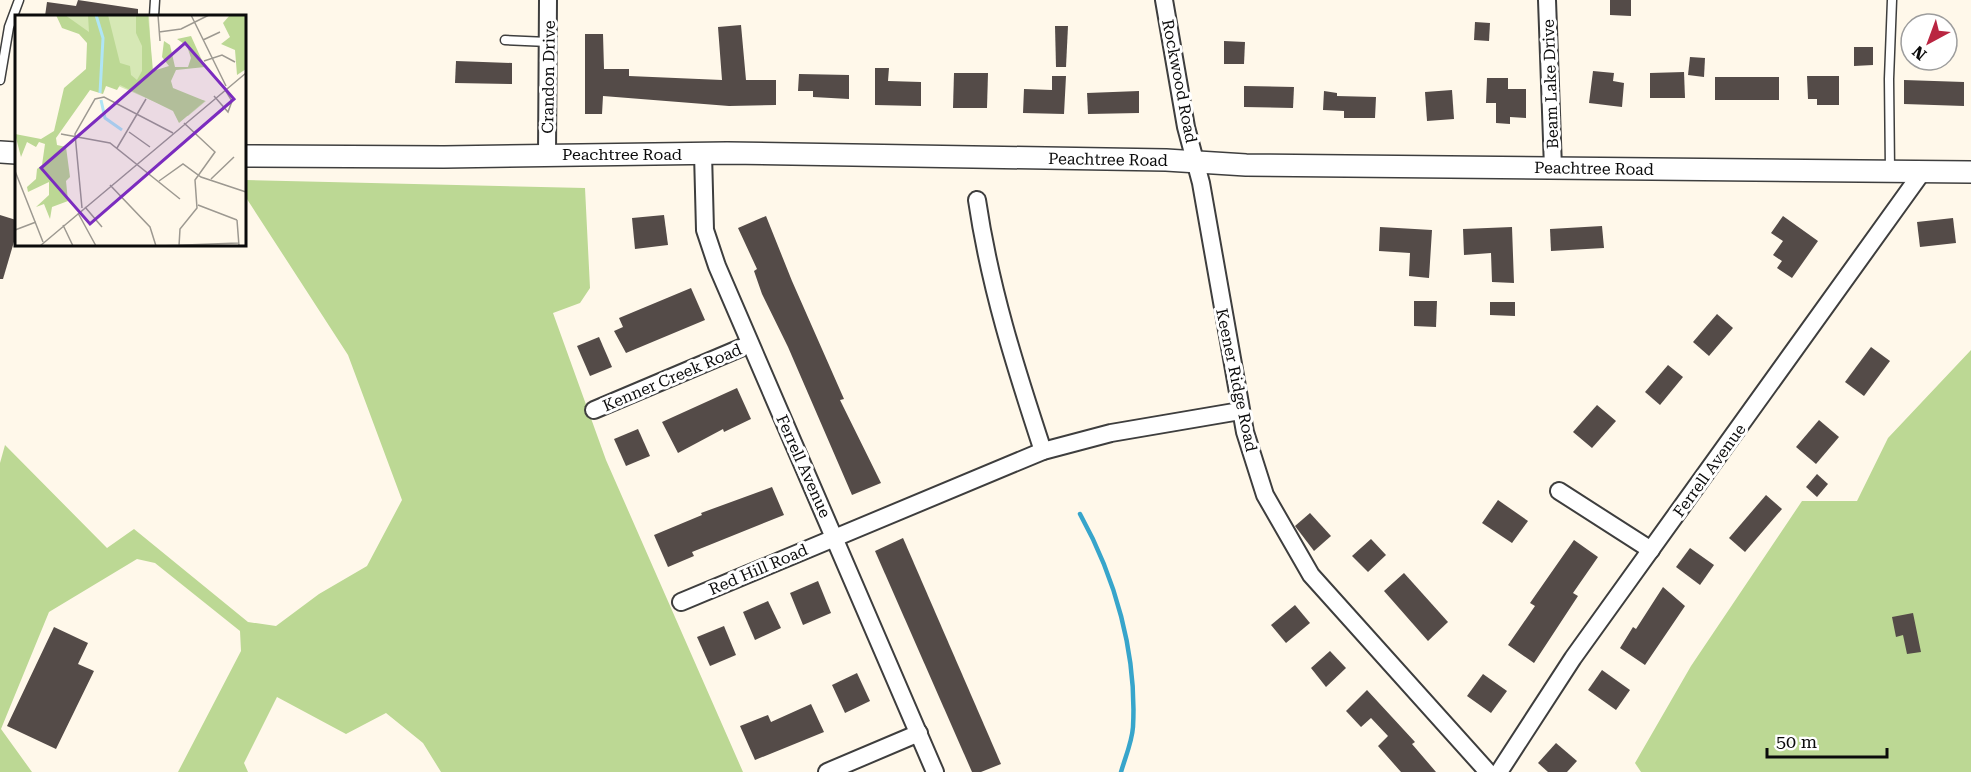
<svg xmlns="http://www.w3.org/2000/svg" width="1971" height="772" viewBox="0 0 1971 772" font-family="'Roboto Serif',serif">
	<rect width="100%" height="100%" fill="#fff8ea"/>
	<g fill="#bcd894">
		<path d="M245 180 585 188 590 288 580 303 553 313 606 460 743 772H441L423 743 386 713 346 734 277 697 244 763 248 772H178L241 651 240 631 155 563 137 559 49 612 1 729 32 772H0V463L5 445 107 548 134 529 248 622 276 626 319 594 367 566 402 500 348 355 245 196Z"/>
		<path d="M1971 350V772H1641L1635 763 1691 666 1802 501H1857L1888 438Z"/>
	</g>
	<g fill="none" stroke-linecap="round" stroke-linejoin="round">
		<path stroke="#37a5cb" stroke-width="4.5" d="M1080 514C1115 577 1137 653 1133 727 1132 742 1125 758 1121 772"/>
	</g>
	<g fill="#544b48">
		<path d="M78 0 138 9V16H45L47 2 76 6Z"/>
		<path d="M1610 0H1631V16L1610 15Z"/>
		<path d="M1475 22 1490 23 1489 41 1474 40Z"/>
		<path d="M741 25 746 80H776V105L729 106 603 96 602 114H585V34H603L604 69H629V76L722 80 718 27Z"/>
		<path d="M1055 26H1068L1066 67H1056Z"/>
		<path d="M1224 41 1245 42 1244 64H1224Z"/>
		<path d="M1854 47H1873V65L1854 66Z"/>
		<path d="M1690 57 1705 58 1704 77 1688 75Z"/>
		<path d="M456 61 512 63V84L455 83Z"/>
		<path d="M875 68H889L888 81 921 82V106L875 105Z"/>
		<path d="M1593 71 1614 73 1613 81 1624 83 1622 107 1589 103Z"/>
		<path d="M1684 72 1685 98H1650V73Z"/>
		<path d="M954 73H988L987 108H953Z"/>
		<path d="M799 74 849 75V99L813 97V91H798Z"/>
		<path d="M1052 76H1066L1064 114 1023 113 1024 89 1052 90Z"/>
		<path d="M1807 76H1839V105H1817V99H1808Z"/>
		<rect x="1715" y="77" width="64" height="23"/>
		<path d="M1487 78H1508V89H1526V118L1510 117V124L1496 123V103H1486Z"/>
		<path d="M1904 80 1964 82V106L1904 104Z"/>
		<path d="M1244 86 1294 87 1293 108 1244 107Z"/>
		<path d="M1452 90 1454 119 1427 121 1425 92Z"/>
		<path d="M1139 91V113L1088 114 1087 93Z"/>
		<path d="M1324 91 1337 93V96L1376 97 1375 118H1344V111L1323 110Z"/>
		<path d="M0 215 16 220V235L3 279H0Z"/>
		<path d="M664 215 668 245 635 249 632 218Z"/>
		<path d="M766 216 792 281 844 399 840 400 881 483 852 495 788 347 762 294 754 271 757 269 738 228Z"/>
		<path d="M1783 216 1818 241 1792 278 1777 268 1782 261 1773 255 1783 241 1771 233Z"/>
		<path d="M1953 218 1956 243 1920 247 1917 222Z"/>
		<path d="M1602 226 1604 248 1551 251 1550 229Z"/>
		<path d="M1380 227 1432 230 1429 278 1409 276 1410 253 1379 251Z"/>
		<path d="M1512 227 1514 283 1492 282 1491 253 1464 255 1463 229Z"/>
		<path d="M691 288 705 320 626 353 614 331 623 327 619 318Z"/>
		<path d="M1414 301H1437L1436 327 1414 326Z"/>
		<path d="M1490 302H1515V316L1490 315Z"/>
		<path d="M1717 314 1733 328 1709 356 1693 342Z"/>
		<path d="M599 337 612 367 590 376 577 346Z"/>
		<path d="M1871 347 1890 361 1864 396 1845 382Z"/>
		<path d="M1668 365 1683 377 1660 405 1645 392Z"/>
		<path d="M737 388 751 419 724 432 723 429 678 453 662 422Z"/>
		<path d="M1597 405 1616 421 1592 448 1573 432Z"/>
		<path d="M1819 420 1839 437 1816 464 1796 447Z"/>
		<path d="M638 429 650 456 626 466 614 439Z"/>
		<path d="M1817 474 1828 484 1817 497 1806 487Z"/>
		<path d="M772 487 784 515 692 552 694 556 668 567 654 535 702 515 701 513Z"/>
		<path d="M1766 495 1782 509 1745 552 1729 538Z"/>
		<path d="M1498 500 1528 521 1512 543 1482 523Z"/>
		<path d="M1310 513 1331 536 1314 551 1295 526Z"/>
		<path d="M903 538 1001 764 981 772H972L875 551Z"/>
		<path d="M1371 539 1386 555 1368 572 1352 556Z"/>
		<path d="M1574 540 1598 557 1573 593 1578 596 1534 663 1508 645 1535 606 1530 603Z"/>
		<path d="M1690 548 1714 565 1700 585 1676 567Z"/>
		<path d="M1404 573 1448 622 1428 641 1384 591Z"/>
		<path d="M818 581 831 613 803 625 790 593Z"/>
		<path d="M1663 587 1685 606 1645 665 1620 648 1633 627 1636 629Z"/>
		<path d="M768 601 781 628 755 640 743 612Z"/>
		<path d="M1295 605 1310 623 1286 643 1271 625Z"/>
		<path d="M1913 613 1921 652 1907 654 1903 635 1896 637 1892 617Z"/>
		<path d="M724 626 736 655 710 666 697 637Z"/>
		<path d="M54 627 88 643 78 664 94 671 56 749 7 726Z"/>
		<path d="M1330 651 1346 668 1326 687 1311 668Z"/>
		<path d="M1602 670 1630 690 1616 710 1588 690Z"/>
		<path d="M857 673 870 701 845 713 832 685Z"/>
		<path d="M1483 674 1507 691 1491 713 1467 696Z"/>
		<path d="M1367 690 1415 742 1412 744 1436 772H1401L1378 746 1388 736 1371 718 1361 727 1346 711Z"/>
		<path d="M811 704 824 732 755 760 740 726 768 715 771 722Z"/>
		<path d="M1556 743 1577 761 1567 772H1548L1538 763Z"/>
	</g>
	<g fill="none" stroke-linecap="round" stroke-linejoin="round">
		<defs>
			<g id="service">
				<path d="M154 16 155 0"/>
				<path d="M505 40 548 42"/>
				<path d="M0 80 9 27 19 0"/>
				<path d="M1890 170 1889 79 1892 0"/>
			</g>
			<g id="minor">
				<path d="M1164 0 1186 127 1201 183 1245 432 1265 495 1311 575 1488 772"/>
				<path d="M1547 0 1553 168"/>
				<path d="M703 153 705 230 717 266 935 772"/>
				<path d="M547 154 548 0"/>
				<path d="M977 200C990 288 1015 366 1043 451"/>
				<path d="M594 410 750 344"/>
				<path d="M1559 491 1651 550"/>
				<path d="M681 602 1043 451 1111 433 1240 411"/>
				<path d="M827 772 919 733"/>
				<path d="M1499 772 1573 658 1923 171"/>
			</g>
			<g id="tertiary">
				<path d="M0 152 16 153"/>
				<path d="M244 156 444 157 727 153 1166 160 1246 165 1971 172"/>
			</g>
		</defs>
		<use href="#service" stroke="#3e3e3e" stroke-width="11"/>
		<use href="#minor" stroke="#3e3e3e" stroke-width="20"/>
		<use href="#tertiary" stroke="#3e3e3e" stroke-width="24"/>
		<use href="#service" stroke="#fff" stroke-width="8"/>
		<use href="#minor" stroke="#fff" stroke-width="16"/>
		<use href="#tertiary" stroke="#fff" stroke-width="21"/>
	</g>
	<g text-anchor="middle" stroke-width="6" stroke-linejoin="round" paint-order="stroke">
		<g font-size="16" fill="#0b0b0b" stroke="#fff">
			<text transform="translate(548 77) rotate(-89)" y="6">Crandon Drive</text>
			<text transform="translate(1180 81) rotate(79)" y="6">Rockwood Road</text>
			<text transform="translate(1550 84) rotate(-92)" y="6">Beam Lake Drive</text>
			<text x="622" y="160">Peachtree Road</text>
			<text transform="translate(1108 159) rotate(1)" y="6">Peachtree Road</text>
			<text transform="translate(1594 168) rotate(1)" y="6">Peachtree Road</text>
			<text transform="translate(672 377) rotate(-23)" y="6">Kenner Creek Road</text>
			<text transform="translate(1237 380) rotate(78)" y="6">Keener Ridge Road</text>
			<text transform="translate(804 466) rotate(66)" y="6">Ferrell Avenue</text>
			<text transform="translate(1709 470) rotate(-54)" y="6">Ferrell Avenue</text>
			<text transform="translate(758 569) rotate(-23)" y="6">Red Hill Road</text>
		</g>
	</g>
	<g transform="translate(15 15)">
		<rect width="231" height="231" fill="#fff8ea"/>
		<path d="M47 0H134L138 74 191 86 173 101 80 61 73 25Z" fill="#d6e8b5"/>
		<path d="M41 0H50L74 17 73 0H93L105 48 115 51 116 60 122 65 127 56V31L121 18V0H133L138 56 154 51 147 42 149 26 155 30 160 52H173L176 43 172 31 162 24 176 21 190 52 161 55 156 66 158 73 190 86 164 108 158 96 105 70 102 75 91 71 88 79 75 75 41 123 42 130 51 132 55 162 51 166 53 186 37 192 35 204 29 189 21 192 34 180V167L13 177 12 172 21 164 22 154 27 150 30 129 24 127 21 132 12 127 6 142 0 119 26 124 39 116 49 73 71 54 72 28 64 19 47 13ZM215 0H231V54L222 60 220 35 206 29 215 22 208 8Z" fill="#bcd894"/>
		<path fill="none" stroke="#afe5f5" stroke-width="3" d="M81 0 88 23 85 78M86 85 90 103 107 115"/>
		<path fill="none" stroke="#9d9991" stroke-width="1.5" d="M143 0 145 26M176 0 211 71M144 17 166 14 194 0M188 25 205 17M189 46 207 40 220 47M199 81 213 97 217 86 209 73M114 117 135 132M46 119 95 128 165 184M102 133 131 84M0 156 28 227M196 164 219 142M144 166 168 149 186 162 231 177M95 170 135 212 141 231M183 190 222 205M70 192 87 212M67 193 60 119 80 84 89 82 158 118M63 198 81 231M222 205 224 231M48 210 58 231M0 215 21 207M25 231 231 58M144 231 223 228M164 231 165 214 182 193 180 165 200 137 169 108"/>
		<path fill="#7b2cbf" fill-opacity="0.15" stroke="#7b2cbf" stroke-width="3" d="M170 28 219 84 75 209 26 153Z"/>
		<rect width="231" height="231" fill="none" stroke="#0b0b0b" stroke-width="3"/>
	</g>
	<g transform="translate(1929 42) rotate(221)"><circle r="28" fill="#ffffff" stroke="#9d9d9d" stroke-width="1.5"/>
	<path d="M0-4.5L10 22L0 15L-10 22Z" fill="#b92541"/>
	<text y="-9" font-size="16" font-weight="bold" text-anchor="middle" fill="#0b0b0b">N</text>
	</g>
	<path d="M1767 748v9h120v-9" fill="none" stroke="#0b0b0b" stroke-width="3"/>
	<text x="1776" y="748" font-size="18" fill="#0b0b0b" stroke="#ffffff" stroke-width="4.5" paint-order="stroke">50 m</text>
</svg>
